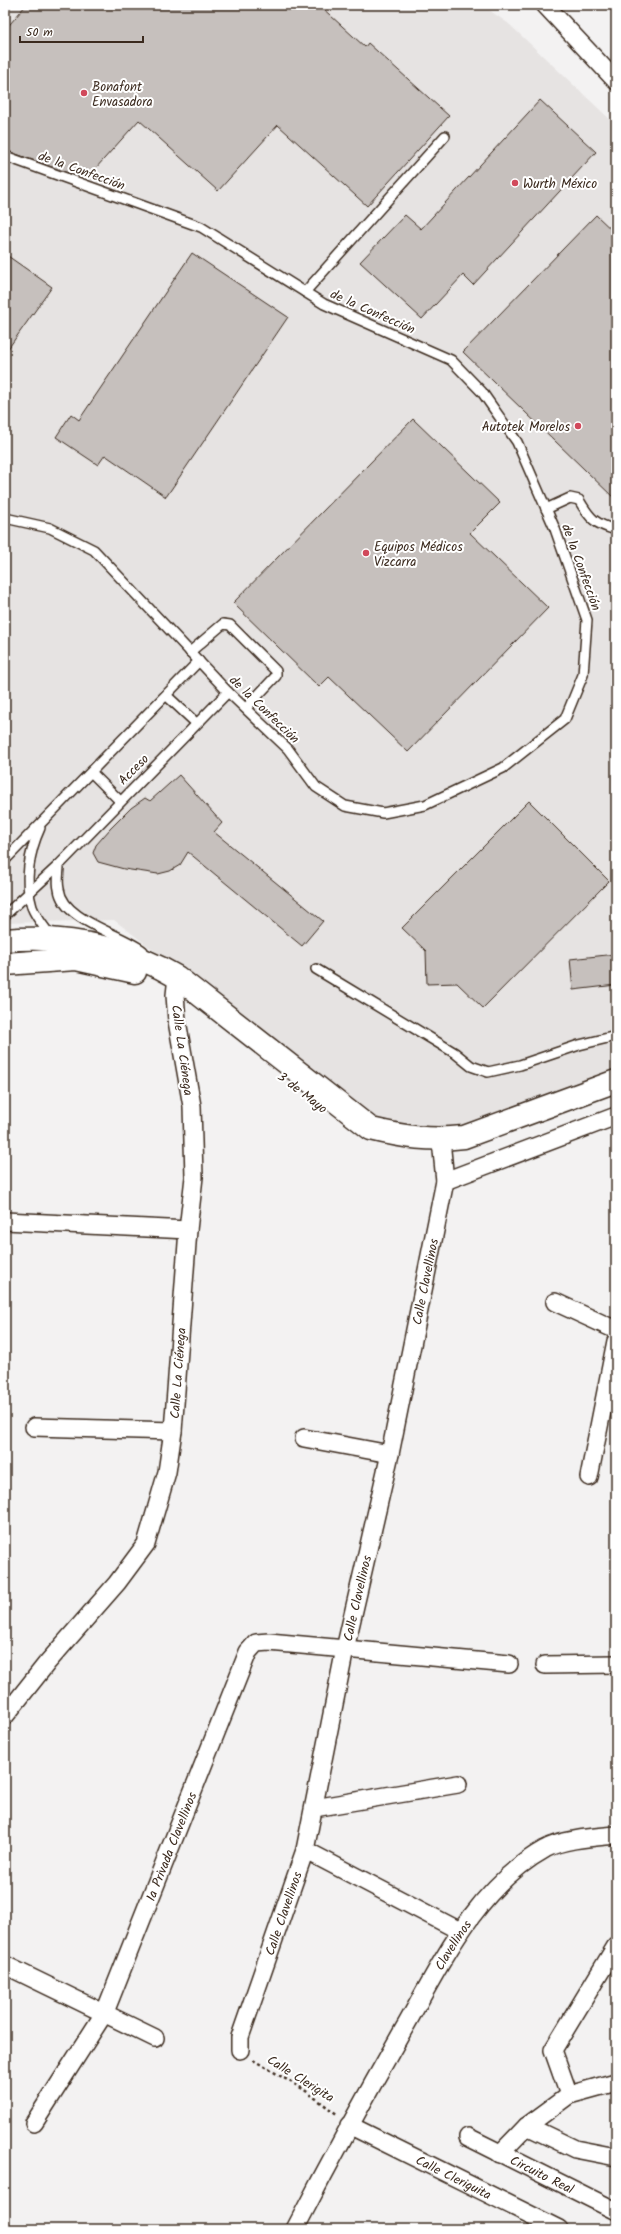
<svg xmlns="http://www.w3.org/2000/svg" width="621" height="2234" viewBox="0 0 621 2234" font-family="Kalam,sans-serif">
	<rect width="100%" height="100%" fill="#f3f2f2"/>
	<filter id="ink" filterUnits="userSpaceOnUse"><feTurbulence type="fractalNoise" baseFrequency=".025" numOctaves="2"/><feDisplacementMap in="SourceGraphic" scale="8" xChannelSelector="R" yChannelSelector="G"/><feConvolveMatrix kernelMatrix="1 2 1 2 8 2 1 2 1" color-interpolation-filters="sRGB"/></filter>
	<g filter="url(#ink)">
		<path fill="#e6e3e2" d="M5 5H482L509 24 616 125V1072L437 1133 374 1118 114 920 5 923Z"/>
		<g fill="#c6c0bd" stroke="#3b2a1e">
			<path d="M26 5H319L365 47 368 43 449 116 367 206 278 125 218 191 139 120 95 169 84 176 68 173 5 150V30Z"/>
			<path d="M540 100 596 152 473 285 463 275 422 319 360 262 405 215 421 229Z"/>
			<path d="M596 215 616 234V500L463 352Z"/>
			<path d="M192 253 288 317 166 497 105 455 98 465 56 437 71 414 79 420Z"/>
			<path d="M5 254 52 287 5 353Z"/>
			<path d="M413 419 500 503 470 533 548 608 408 752 329 677 319 687 233 603Z"/>
			<path d="M179 775 222 823 214 832 323 921 302 946 188 852 180 865 170 871 158 874 124 869 98 862 93 853 96 845 110 829 131 808 145 798 150 801Z"/>
			<path d="M529 801 609 881 483 1008 457 983 427 984 426 951 402 928Z"/>
			<path d="M616 954V985L573 990 570 959Z"/>
		</g>
		<g fill="none" stroke-linecap="round" stroke-linejoin="round">
			<defs>
				<g id="service">
					<path d="M5 156 201 227 324 304 451 360 482 392 517 442 555 529 587 620 583 675 565 719 503 768 425 805 383 813 345 806 316 787 288 749 228 692 94 550 50 528 5 518"/>
					<path d="M305 292 445 136"/>
					<path d="M546 509 570 498 579 500C590 519 595 524 616 530"/>
					<path d="M190 652 223 624 230 625 276 671V676L246 708"/>
					<path d="M167 696 196 723"/>
					<path d="M92 773 120 801"/>
					<path d="M40 828C29 852 24 881 32 907 36 918 46 929 53 939"/>
					<path d="M5 860 199 661"/>
					<path d="M59 865C59 873 57 881 59 889 63 921 120 933 143 951"/>
					<path d="M5 915 59 865 228 692"/>
					<path d="M316 969 455 1053 471 1066 488 1072 520 1065 579 1045 616 1036"/>
				</g>
				<g id="minor">
					<path d="M545 5 616 81"/>
					<path d="M445 1181 616 1116"/>
					<path d="M5 1221 188 1230"/>
					<path d="M555 1302 616 1330"/>
					<path d="M34 1427 173 1431"/>
					<path d="M304 1438 390 1454"/>
					<path d="M589 1477 616 1341"/>
					<path d="M545 1665 616 1664"/>
					<path id="s1" d="M5 1716 47 1663 117 1583 146 1544 167 1472 173 1431 188 1230 194 1177 192 1106 177 1021 175 995 177 977"/>
					<path d="M314 1808 458 1784"/>
					<path d="M305 1850 460 1931"/>
					<path d="M5 1965 155 2038"/>
					<path id="s2" d="M240 2050V2037L305 1850 345 1649 390 1454 445 1181 441 1140"/>
					<path d="M569 2095 553 2050 616 1946"/>
					<path id="s3" d="M34 2123 105 2012 248 1652 256 1643 269 1642 509 1664"/>
					<path id="s4" d="M349 2125 559 2229"/>
					<path d="M527 2126 575 2149 616 2157"/>
					<path id="s5" d="M468 2137 616 2211"/>
					<path d="M500 2154 527 2126 569 2095 616 2082"/>
					<path id="s6" d="M295 2229C329 2163 365 2097 402 2032 440 1966 475 1888 545 1849 562 1839 596 1837 616 1835"/>
				</g>
				<g id="secondary">
					<path d="M5 940C66 935 124 946 177 977L371 1129C404 1137 430 1141 464 1137L616 1081"/>
					<path d="M5 964 76 959 135 972"/>
				</g>
			</defs>
			<use href="#service" stroke="#3b2a1e" stroke-width="12"/>
			<use href="#minor" stroke="#3b2a1e" stroke-width="20"/>
			<use href="#secondary" stroke="#3b2a1e" stroke-width="25"/>
			<path stroke="#3b2a1e" stroke-width="2.5" stroke-dasharray="3 3" stroke-linecap="butt" d="M253 2060 303 2089 338 2115"/>
			<use href="#service" stroke="#fff" stroke-width="9"/>
			<use href="#minor" stroke="#fff" stroke-width="17"/>
			<use href="#secondary" stroke="#fff" stroke-width="22"/>
		</g>
	</g>
	<g fill="#d1495b" stroke="#fff" stroke-width="1.5">
		<circle cx="84" cy="93" r="4"/>
		<circle cx="515" cy="183" r="4"/>
		<circle cx="578" cy="426" r="4"/>
		<circle cx="366" cy="553" r="4"/>
	</g>
	<g text-anchor="middle" stroke-width="4" stroke-linejoin="round" paint-order="stroke">
		<g font-size="13" fill="#3b2a1e" stroke="#fff" text-anchor="start">
			<text x="92" y="91">Bonafont<tspan x="92" dy="15">Envasadora</tspan></text>
			<text x="523" y="188">Wurth México</text>
			<text x="570" y="431" text-anchor="end">Autotek Morelos</text>
			<text x="374" y="551">Equipos Médicos<tspan x="374" dy="15">Vizcarra</tspan></text>
		</g>
		<g font-size="13" fill="#3b2a1e" stroke="#fff">
			<text transform="translate(82 170) rotate(20)" y="5">de la Confección</text>
			<text transform="translate(373 311) rotate(24)" y="5">de la Confección</text>
			<text transform="translate(582 567) rotate(70)" y="5">de la Confección</text>
			<text transform="translate(265 709) rotate(44)" y="5">de la Confección</text>
			<text transform="translate(133 769) rotate(-45)" y="5">Acceso</text>
			<text transform="translate(183 1050) rotate(82)" y="5">Calle La Ciénega</text>
			<text transform="translate(303 1092) rotate(38)" y="5">3 de Mayo</text>
			<text dy="5" stroke="none"><textPath href="#s2" startOffset="792">Calle Clavellinos</textPath></text>
			<text dy="5" stroke="none"><textPath href="#s1" startOffset="397">Calle La Ciénega</textPath></text>
			<text dy="5" stroke="none"><textPath href="#s2" startOffset="468">Calle Clavellinos</textPath></text>
			<text dy="5" stroke="none"><textPath href="#s3" startOffset="310">1a Privada Clavellinos</textPath></text>
			<text dy="5" stroke="none"><textPath href="#s2" startOffset="144">Calle Clavellinos</textPath></text>
			<text dy="5" stroke="none"><textPath href="#s6" startOffset="325">Clavellinos</textPath></text>
			<text transform="translate(301 2078) rotate(32)" y="5">Calle Clerigita</text>
			<text dy="5" stroke="none"><textPath href="#s5" startOffset="83">Circuito Real</textPath></text>
			<text dy="5" stroke="none"><textPath href="#s4" startOffset="117">Calle Cleriguita</textPath></text>
		</g>
	</g>
	<rect width="621" height="2234" fill="none" stroke="#fff" stroke-width="20"/>
	<rect x="10" y="10" width="601" height="2214" fill="none" stroke="#3b2a1e" stroke-width="1.5" filter="url(#ink)"/>
	<path d="M20 36v6h123v-6" fill="none" stroke="#3b2a1e" stroke-width="2"/>
	<text x="26" y="36" font-size="12" fill="#3b2a1e" stroke="#ffffff" stroke-width="3" paint-order="stroke">50 m</text>
</svg>
